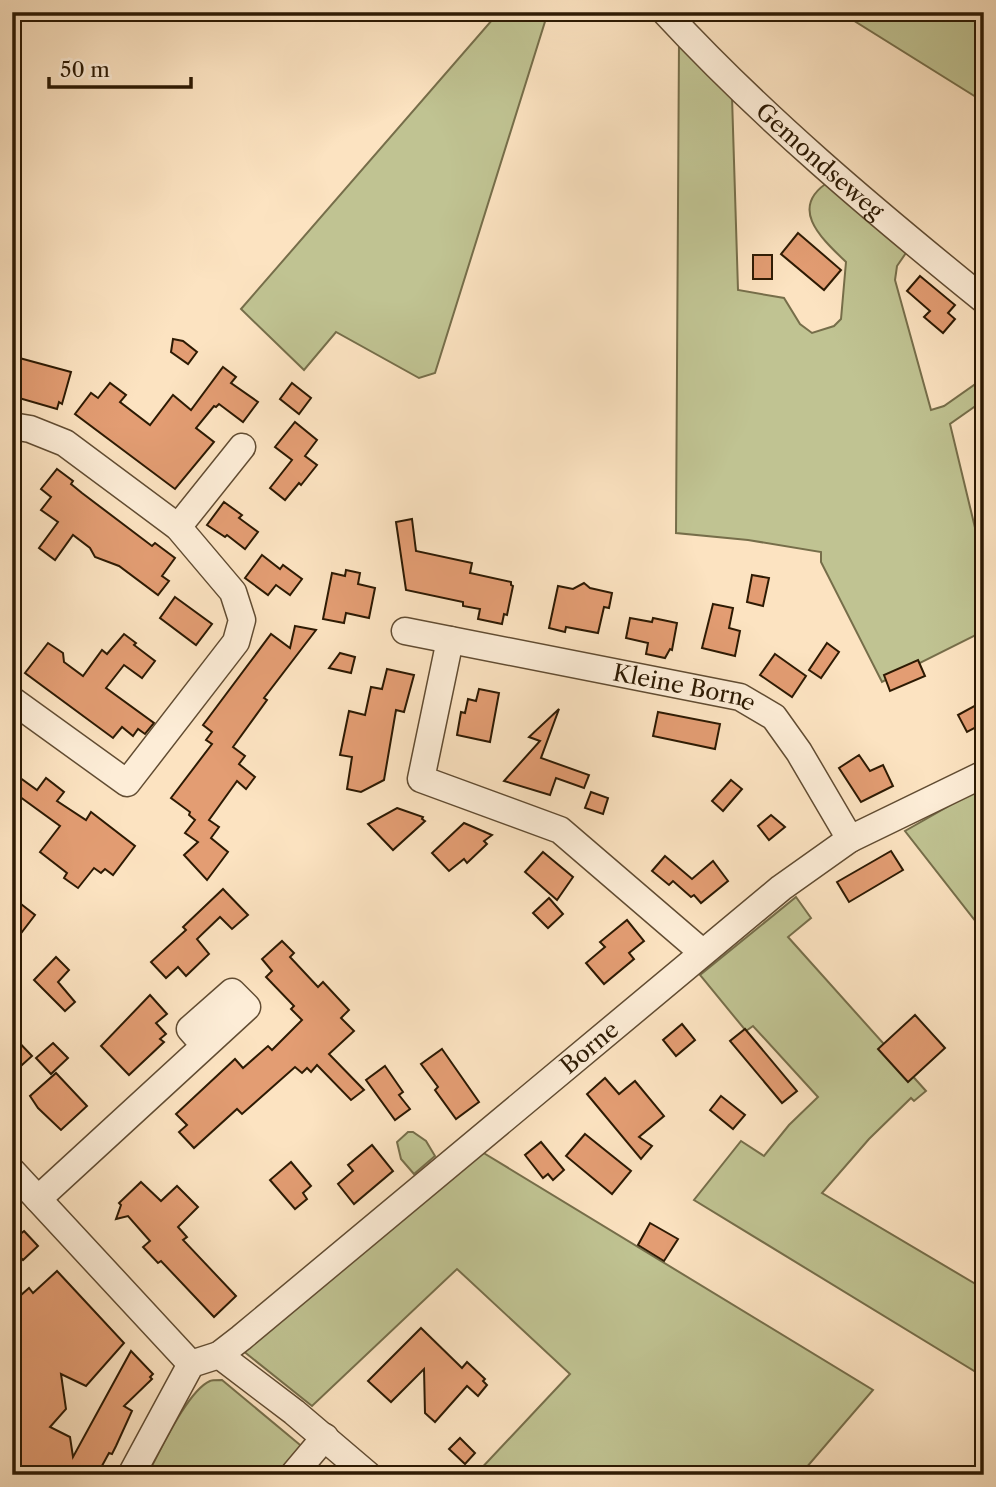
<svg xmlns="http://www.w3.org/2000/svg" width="996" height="1487" viewBox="0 0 996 1487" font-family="'Libre Caslon Text',serif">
	<rect width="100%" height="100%" fill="#fce3c1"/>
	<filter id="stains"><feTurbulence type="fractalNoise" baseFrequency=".00286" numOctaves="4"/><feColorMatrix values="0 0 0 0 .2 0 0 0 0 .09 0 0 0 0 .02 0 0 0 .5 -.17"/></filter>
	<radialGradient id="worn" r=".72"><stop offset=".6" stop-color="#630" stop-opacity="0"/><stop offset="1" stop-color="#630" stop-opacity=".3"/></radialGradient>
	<g fill="#c0c392" stroke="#766e4a" stroke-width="2">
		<path d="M499 12H548L435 373 419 378 336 332 304 370 241 309Z"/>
		<path d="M840 12H984V102Z"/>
		<path d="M679 42 732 97 738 290 784 298 800 324 812 333 834 326 841 319 846 262C821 238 787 207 830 181L908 250 897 266 895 280 931 410 944 406 984 378V400L950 424 984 565V631L882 682 821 562V552L748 540 676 533Z"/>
		<path d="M984 786V932L905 831Z"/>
		<path d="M796 897 811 918 788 937 926 1091 914 1101 911 1098 869 1139 822 1193 984 1289V1377L694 1200 741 1141 764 1156 789 1125 818 1097 753 1026 746 1031 700 975Z"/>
		<path d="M408 1132H413L426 1141 435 1156 414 1174 401 1159 397 1142Z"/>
		<path d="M482 1152 873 1390 800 1475H475L570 1374 457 1269 312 1406 242 1350Z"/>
		<path d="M222 1380 305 1449 282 1475H147C160 1452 187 1391 210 1381 211 1380 221 1380 222 1380Z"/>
	</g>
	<g fill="#e39d73" stroke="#2d1a03" stroke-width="2">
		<path d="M798 233 841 270 824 290 781 254Z"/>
		<rect x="753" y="255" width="19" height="24"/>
		<path d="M920 276 955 305 948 313 955 319 943 333 924 317 930 311 907 291Z"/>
		<path d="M173 339 183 341 197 352 188 364 171 352Z"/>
		<path d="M12 356 71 372 62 404 59 402 57 409 12 396Z"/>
		<path d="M223 367 236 377 231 383 258 402 243 422 219 404 216 407 214 406 196 428 214 442 175 489 75 414 91 393 98 398 110 383 126 395 120 402 150 425 173 395 191 410Z"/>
		<path d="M292 383 311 398 299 414 280 399Z"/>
		<path d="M295 422 317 440 305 456 317 465 301 485 299 483 285 500 270 488 292 460 275 447Z"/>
		<path d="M57 469 73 481 71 484 82 493 152 546 155 543 175 558 162 576 169 581 158 595 119 566 95 557 90 548 73 535 55 560 39 548 58 522 41 510 51 497 41 489Z"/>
		<path d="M224 502 242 515 239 518 258 532 245 549 227 535 225 537 207 525Z"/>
		<path d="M412 519 416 551 472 563 470 573 511 582V585L513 586 507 615 504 614 502 624 478 619 480 609 463 606V602L406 590 396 522Z"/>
		<path d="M262 555 280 569 283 565 302 579 290 595 276 585 268 595 245 578Z"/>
		<path d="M346 570 360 573 358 584 375 588 369 618 346 613 344 623 323 619 332 573 345 576Z"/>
		<path d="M752 575 769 578 763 606 747 602Z"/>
		<path d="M584 583 590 588 612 593 609 608 604 607 598 633 566 627 565 632 549 628 558 586 573 589Z"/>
		<path d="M175 597 212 624 196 645 160 618Z"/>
		<path d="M713 604 733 608 729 628 740 631 735 656 702 648Z"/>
		<path d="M630 618 652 622 653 618 677 623 672 650 670 649 665 658 646 654 648 643 626 638Z"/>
		<path d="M295 626 316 630 264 698 267 700 233 747 245 756 239 764 255 777 246 789 237 781 209 820 219 827 211 838 228 852 207 880 184 855 198 842 185 833 195 820 189 815 190 812 171 798 212 744 206 740 212 732 203 725 271 634 290 648Z"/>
		<path d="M124 634 136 643 134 645 155 661 142 678 124 665 106 688 154 723 145 734 138 729 133 736 122 727 113 738 25 673 48 643 63 653 64 662 83 676 102 650 107 654Z"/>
		<path d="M827 643 839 652 821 678 809 670Z"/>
		<path d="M340 653 355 657 351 673 329 668Z"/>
		<path d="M775 654 806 676 792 697 760 675Z"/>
		<path d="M918 660 925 676 890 691 884 675Z"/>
		<path d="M387 669 414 675 404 712 396 710 384 780 361 792 347 789 352 757 340 755 349 711 365 715 371 687 382 689Z"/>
		<path d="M479 689 499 693 490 742 457 735 461 712 465 713 468 699 476 701Z"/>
		<path d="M978 704 984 714V723L967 732 958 715Z"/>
		<path d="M559 709 541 758 589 775 584 788 556 778 550 795 504 781 540 741 529 737Z"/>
		<path d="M658 712 720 724 715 749 653 736Z"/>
		<path d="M859 755 870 771 883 765 893 786 861 802 839 768Z"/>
		<path d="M12 772 37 790 46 778 64 792 57 801 86 820 91 812 135 846 113 875 105 869 101 873 94 868 78 888 64 878 67 873 40 852 60 826 12 791Z"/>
		<path d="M731 780 742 789 723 811 712 801Z"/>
		<path d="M591 792 608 798 603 814 585 808Z"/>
		<path d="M397 808 423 817 422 819 425 821 393 850 368 824Z"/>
		<path d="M771 815 785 827 769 840 758 826Z"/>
		<path d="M464 823 492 835 484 841 487 844 467 863 464 859 449 871 432 853Z"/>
		<path d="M891 851 903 870 849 902 837 882Z"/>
		<path d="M543 852 573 877 557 900 525 872Z"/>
		<path d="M665 856 692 879 713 861 728 881 701 903 694 895 691 897 673 881 669 885 652 871Z"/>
		<path d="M223 889 248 915 232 929 220 917 197 939 209 954 186 976 178 967 166 978 151 962 186 930 183 927Z"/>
		<path d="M12 897 35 915 12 945Z"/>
		<path d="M549 898 563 914 548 928 533 913Z"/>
		<path d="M627 920 644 941 629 953 634 959 604 984 586 963 605 947 600 942Z"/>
		<path d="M282 941 294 953 290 957 318 987 323 982 349 1010 341 1018 354 1031 329 1054 364 1090 351 1100 317 1065 311 1072 307 1068 302 1073 295 1067 242 1114 237 1109 194 1148 179 1132 187 1125 176 1114 235 1059 243 1068 268 1046 272 1050 302 1020 291 1009 294 1006 266 977 272 971 262 959Z"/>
		<path d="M56 957 69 970 58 982 75 1002 65 1011 34 980Z"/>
		<path d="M150 995 167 1014 156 1023 166 1034 160 1039 164 1042 129 1075 101 1046Z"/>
		<path d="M915 1015 945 1048 908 1082 878 1049Z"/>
		<path d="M682 1024 695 1040 676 1056 663 1040Z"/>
		<path d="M745 1029 797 1091 782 1103 730 1041Z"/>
		<path d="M12 1035 32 1056 12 1074Z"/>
		<path d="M53 1043 68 1058 51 1074 36 1058Z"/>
		<path d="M442 1049 479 1102 456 1119 435 1090 438 1087 421 1064Z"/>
		<path d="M385 1066 403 1092 399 1095 410 1109 395 1120 366 1080Z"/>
		<path d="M56 1073 87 1106 61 1130 38 1108 30 1096Z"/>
		<path d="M605 1078 619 1094 635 1081 664 1116 639 1137 652 1146 641 1159 587 1094Z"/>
		<path d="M721 1096 745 1115 733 1129 710 1110Z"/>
		<path d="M585 1134 631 1171 612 1194 566 1156Z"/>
		<path d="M541 1142 564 1170 553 1180 548 1174 543 1178 525 1155Z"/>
		<path d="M372 1145 393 1171 354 1204 338 1184 353 1171 348 1165Z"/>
		<path d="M291 1162 311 1186 303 1193 307 1199 295 1209 270 1180Z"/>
		<path d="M141 1182 161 1201 177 1186 198 1207 178 1227 187 1237 183 1240 236 1296 214 1317 161 1261 158 1263 143 1247 150 1241 128 1216 116 1219 121 1205 119 1203Z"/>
		<path d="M650 1223 678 1239 664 1261 638 1245Z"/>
		<path d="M24 1231 38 1246 23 1260 12 1249V1241Z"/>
		<path d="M57 1271 124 1343 86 1386 61 1374 66 1409 50 1427 70 1437 73 1457 131 1351 153 1374 150 1377 152 1379 124 1406 132 1411 116 1446 112 1454 109 1453 97 1475H35L12 1462V1408L17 1400 12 1397V1303L29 1288 33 1293Z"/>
		<path d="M421 1328 462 1368 467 1362 485 1379 483 1381 487 1385 478 1396 467 1386 435 1422 425 1413 424 1369 391 1402 368 1381Z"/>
		<path d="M460 1438 475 1453 465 1464 449 1449Z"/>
	</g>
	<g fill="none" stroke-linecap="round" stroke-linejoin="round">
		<defs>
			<g id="minor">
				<path id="s1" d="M665 12C762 117 873 210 984 300"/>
				<path d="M12 426 30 429 65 443 178 527 233 592 242 620 236 642 127 783 12 700"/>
				<path d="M178 527 242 447"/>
				<path id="s2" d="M405 631 740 697 774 717 799 752 850 839"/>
				<path d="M450 640 421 779 560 830 702 952"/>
				<path d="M12 1171 191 1364"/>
				<path d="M38 1199 247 1007 232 992 190 1029 204 1045"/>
				<path d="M219 1355 294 1412 368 1475"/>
				<path id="s3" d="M131 1475 191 1364 219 1355 241 1338 781 888 850 839 984 774"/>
				<path d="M293 1475 325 1437"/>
			</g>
		</defs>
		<use href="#minor" stroke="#614c32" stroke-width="29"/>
		<use href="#minor" stroke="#fdedd7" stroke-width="26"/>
	</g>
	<g text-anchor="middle" stroke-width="5" stroke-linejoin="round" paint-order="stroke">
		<g font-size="23" fill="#2d1a03" stroke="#fdedd7">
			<text dy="8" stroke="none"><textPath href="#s1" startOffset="215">Gemondseweg</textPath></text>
			<text dy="8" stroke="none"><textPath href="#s2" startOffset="285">Kleine Borne</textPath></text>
			<text dy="8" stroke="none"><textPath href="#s3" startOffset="637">Borne</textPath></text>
		</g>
	</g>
	<rect width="996" height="1487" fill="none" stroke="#fce3c1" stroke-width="42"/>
	<rect x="14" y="14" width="968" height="1459" fill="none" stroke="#2d1a03" stroke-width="3.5"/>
	<rect x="21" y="21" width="954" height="1445" fill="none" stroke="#2d1a03" stroke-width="2"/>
	<path d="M49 77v10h142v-10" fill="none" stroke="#2d1a03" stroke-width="3.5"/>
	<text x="60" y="77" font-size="21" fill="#2d1a03" stroke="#fdedd7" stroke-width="5" paint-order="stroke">50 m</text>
	<rect width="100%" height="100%" filter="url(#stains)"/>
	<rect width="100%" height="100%" fill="url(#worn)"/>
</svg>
